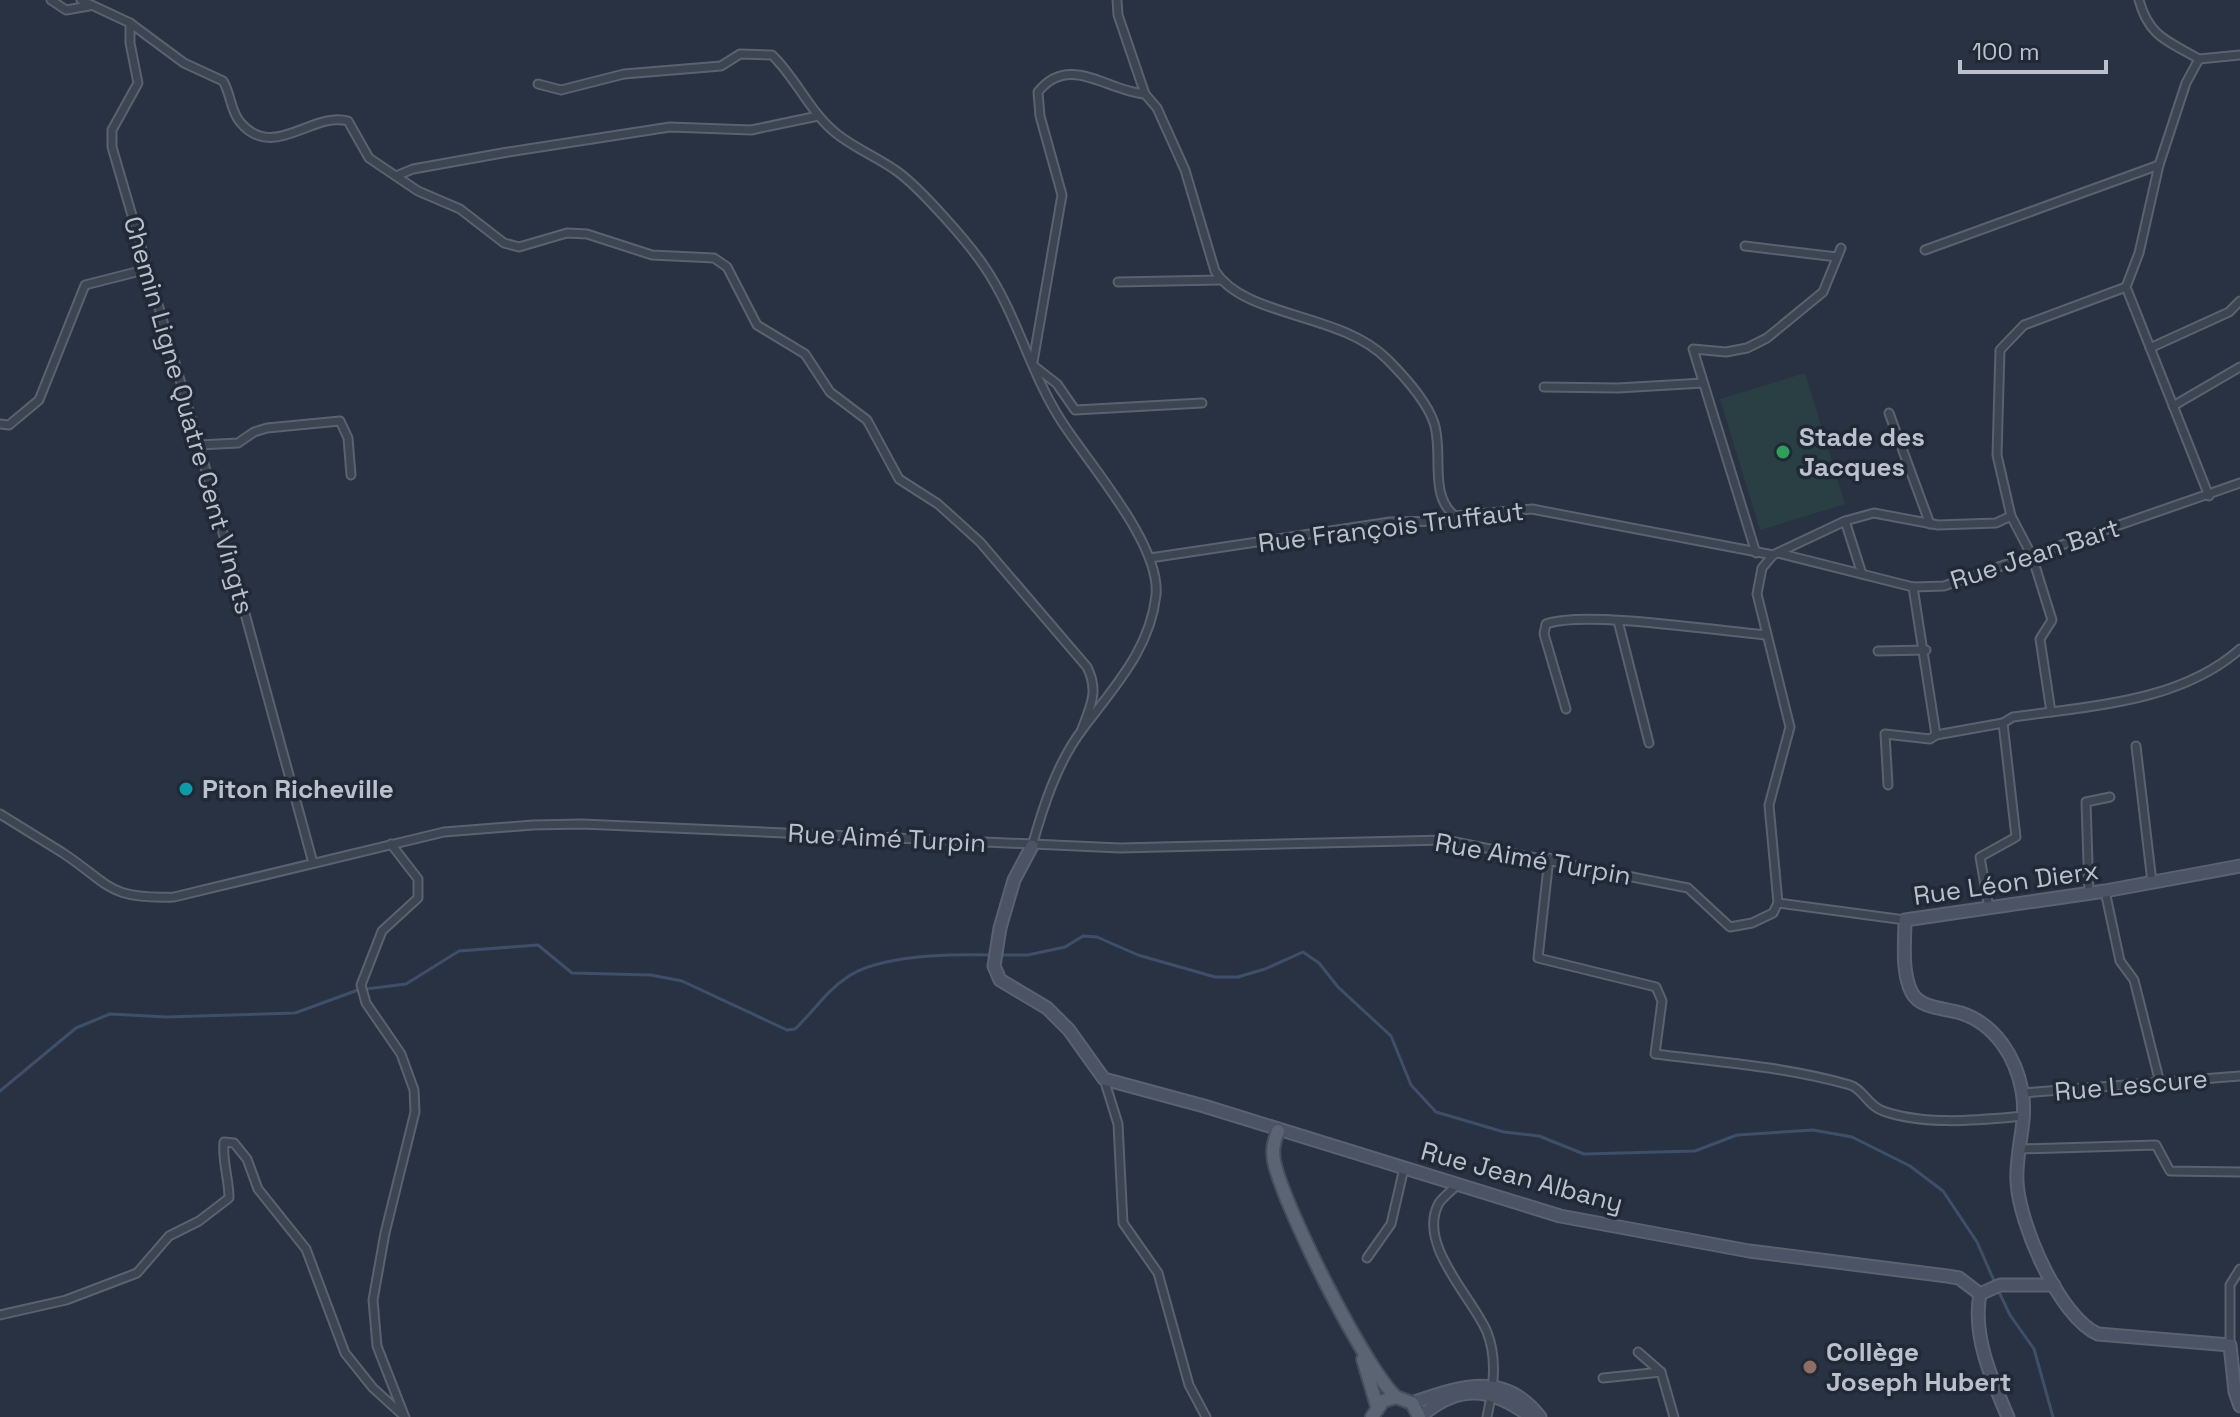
<svg xmlns="http://www.w3.org/2000/svg" width="2240" height="1417" viewBox="0 0 2240 1417" font-family="'Space Grotesk',sans-serif">
	<rect width="100%" height="100%" fill="#283242"/>
	<path fill="#2a3f43" d="M1805 373 1845 504 1760 530 1720 399Z"/>
	<g fill="none" stroke-linecap="round" stroke-linejoin="round">
		<g stroke="#3f4f6a" stroke-width="3">
			<path d="M1000 955H1028L1065 947 1083 936 1097 937 1138 955 1215 977H1238L1265 969 1303 952 1319 963 1338 987 1391 1036 1411 1085 1436 1112 1504 1132 1539 1136 1584 1154 1695 1151 1737 1135 1813 1130 1852 1137 1910 1166 1943 1191 1977 1242 1995 1283"/>
			<path d="M0 1091 76 1028 110 1014 166 1017 295 1013 358 990 406 984 459 951 538 945 572 973 651 975 682 981 787 1030 795 1029C814 1011 827 990 849 976 883 954 952 954 992 955"/>
			<path d="M1998 1290 2010 1315 2034 1349 2053 1417"/>
		</g>
		<defs>
			<g id="street">
				<path d="M51 0 66 10 89 6"/>
				<path d="M81 0 130 23V43L138 83 112 130V147L199 445 313 863"/>
				<path d="M1117 0 1118 15 1145 94 1157 108 1185 170 1215 271C1245 318 1340 312 1387 359 1403 375 1427 402 1434 423 1444 453 1428 495 1455 516"/>
				<path d="M2139 0C2149 37 2168 41 2199 59"/>
				<path d="M130 23 184 63 223 81C231 94 230 110 240 122 273 162 312 111 348 121L369 158 418 191 460 209 504 243 519 247 567 233 587 234 652 255 714 258 727 267 757 325 805 354 830 392 867 420 899 479 938 504 980 542 1087 667C1099 691 1091 705 1082 729"/>
				<path d="M2199 59 2240 55"/>
				<path d="M538 84 561 90 624 74 721 66 740 54 772 55C797 79 810 113 837 134 856 149 879 158 898 172 921 189 968 242 984 266 1017 314 1030 373 1062 422 1089 464 1161 545 1156 595 1150 650 1113 688 1082 730 1057 763 1043 807 1032 846"/>
				<path d="M396 176 413 169 508 152 670 127 751 130 818 116"/>
				<path d="M1745 246 1837 257"/>
				<path d="M1925 250 2159 165"/>
				<path d="M1118 282 1220 280"/>
				<path d="M2126 287 2209 496"/>
				<path d="M2150 348 2229 312 2240 301"/>
				<path d="M1033 362 1062 195 1040 116 1038 92C1069 53 1107 91 1145 94"/>
				<path d="M1034 366 1057 384 1075 410 1202 403"/>
				<path d="M1544 387 1618 388 1703 383"/>
				<path d="M2173 406 2240 367"/>
				<path d="M1889 413 1930 524"/>
				<path d="M0 424 9 425 39 400 85 285 148 269"/>
				<path d="M199 445 238 443 254 432 267 428 340 421 348 438 351 475"/>
				<path d="M1845 521 1862 574"/>
				<path d="M1756 553 1693 349 1726 352 1747 348 1767 338 1823 292 1841 248"/>
				<path d="M1778 553 1913 587 1944 586 2240 483"/>
				<path d="M1150 558 1390 522 1442 521 1455 516 1532 509 1773 555"/>
				<path d="M1618 621 1649 743"/>
				<path d="M1878 651 1926 650"/>
				<path d="M1566 709 1544 634 1546 624C1586 610 1717 631 1766 635"/>
				<path d="M2051 712C2116 704 2189 694 2240 649"/>
				<path d="M1936 735 2003 723"/>
				<path d="M2136 746 2152 882"/>
				<path d="M1888 785 1885 734 1930 739 1936 735 1913 587"/>
				<path d="M0 814C21 827 42 840 63 853 112 886 108 899 174 897L444 832 533 825 582 824 1120 848 1445 840 1688 888 1730 927 1752 923 1773 913 1778 903"/>
				<path d="M391 844 418 879V898L382 931 361 985 366 1003 401 1054 414 1090 415 1112 385 1233 373 1300 377 1346 404 1415"/>
				<path d="M1549 858 1538 958 1656 987 1662 1001 1655 1054C1720 1062 1787 1067 1850 1085 1863 1089 1868 1106 1883 1111 1926 1126 1979 1120 2024 1116"/>
				<path d="M2105 891 2120 961 2134 980 2160 1083"/>
				<path d="M2089 894 2086 802 2110 797"/>
				<path d="M1778 903 1769 805 1790 727 1757 594 1762 568 1773 555 1845 521 1874 513 1938 525 1996 523 2011 516"/>
				<path d="M1778 903 1905 920"/>
				<path d="M1989 908 1980 857 2016 837 2003 723 2013 717 2051 712 2040 639 2052 620 2032 556 2011 516 1997 455 2000 350 2024 325 2126 287 2139 253 2159 165 2186 83 2199 59"/>
				<path d="M1104 1079 1118 1124 1123 1223 1158 1273 1189 1385 1206 1417"/>
				<path d="M2023 1093 2240 1076"/>
				<path d="M2020 1149 2156 1145 2170 1171 2240 1172"/>
				<path d="M1456 1186C1451 1191 1443 1197 1439 1203 1416 1244 1473 1298 1487 1332 1498 1360 1493 1389 1487 1417"/>
				<path d="M1367 1258 1391 1224 1404 1168"/>
				<path d="M0 1315 66 1300 137 1273 169 1236 199 1221 229 1198C229 1178 222 1162 224 1142L234 1143 247 1159 258 1189 306 1249 345 1353 373 1388 405 1417"/>
				<path d="M2230 1345V1285L2240 1269"/>
				<path d="M1638 1352 1661 1372"/>
				<path d="M1603 1378 1661 1372 1674 1417"/>
			</g>
			<g id="secondary">
				<path d="M1032 846 1014 880 1000 928 994 966 1000 980 1047 1008 1069 1030 1104 1079 1204 1106 1560 1216 1749 1251 1947 1276 1959 1278 1980 1294"/>
				<path d="M2240 866 2105 891 1905 920C1905 942 1901 972 1912 993 1921 1009 1945 1008 1961 1013 1995 1024 2016 1057 2022 1091 2028 1121 2015 1152 2017 1182 2019 1223 2059 1317 2098 1334L2230 1345 2235 1392 2240 1406"/>
				<path d="M1412 1403C1459 1387 1504 1370 1540 1417"/>
				<path d="M1420 1417C1459 1383 1491 1387 1531 1417"/>
				<path d="M2008 1417C1992 1380 1972 1336 1980 1294L2000 1285H2054"/>
			</g>
			<g id="primary">
				<path d="M1278 1131C1274 1141 1272 1149 1274 1161 1283 1205 1364 1367 1396 1397"/>
				<path d="M1363 1359 1377 1406"/>
				<path d="M1372 1417 1383 1401 1396 1397 1412 1403 1419 1417"/>
			</g>
		</defs>
		<use href="#street" stroke="#5b626f" stroke-width="11"/>
		<use href="#secondary" stroke="#5b626f" stroke-width="15"/>
		<use href="#primary" stroke="#464d5b" stroke-width="16"/>
		<use href="#street" stroke="#3d4552" stroke-width="7"/>
		<use href="#secondary" stroke="#4b5365" stroke-width="11"/>
		<use href="#primary" stroke="#5b6472" stroke-width="12"/>
	</g>
	<circle fill="#2e9e5b" stroke="#212937" stroke-width="3" cx="1783" cy="452" r="8"/>
	<circle fill="#0f9aa8" stroke="#212937" stroke-width="3" cx="186" cy="789" r="8"/>
	<circle fill="#8d6e63" stroke="#212937" stroke-width="3" cx="1810" cy="1367" r="8"/>
	<g text-anchor="middle" stroke-width="7" stroke-linejoin="round" paint-order="stroke">
		<g font-size="26" fill="#bac0cc" stroke="#212937">
			<text transform="translate(189 415) rotate(74)" y="9">Chemin Ligne Quatre Cent Vingts</text>
			<text transform="translate(1391 527) rotate(-7)" y="9">Rue François Truffaut</text>
			<text transform="translate(2035 554) rotate(-18)" y="9">Rue Jean Bart</text>
			<text transform="translate(887 838) rotate(3)" y="9">Rue Aimé Turpin</text>
			<text transform="translate(1533 859) rotate(10)" y="9">Rue Aimé Turpin</text>
			<text transform="translate(2006 883) rotate(-8)" y="9">Rue Léon Dierx</text>
			<text transform="translate(2131 1085) rotate(-5)" y="9">Rue Lescure</text>
			<text transform="translate(1522 1177) rotate(15)" y="9">Rue Jean Albany</text>
		</g>
		<g font-size="26" font-weight="bold" fill="#bac0cc" stroke="#212937" text-anchor="start">
			<text x="1799" y="446">Stade des<tspan x="1799" dy="30">Jacques</tspan></text>
			<text x="202" y="798">Piton Richeville</text>
			<text x="1826" y="1361">Collège<tspan x="1826" dy="30">Joseph Hubert</tspan></text>
		</g>
	</g>
	<path d="M1960 60v12h146v-12" fill="none" stroke="#bac0cc" stroke-width="4"/>
	<text x="1972" y="60" font-size="24" fill="#bac0cc" stroke="#212937" stroke-width="6" paint-order="stroke">100 m</text>
</svg>
